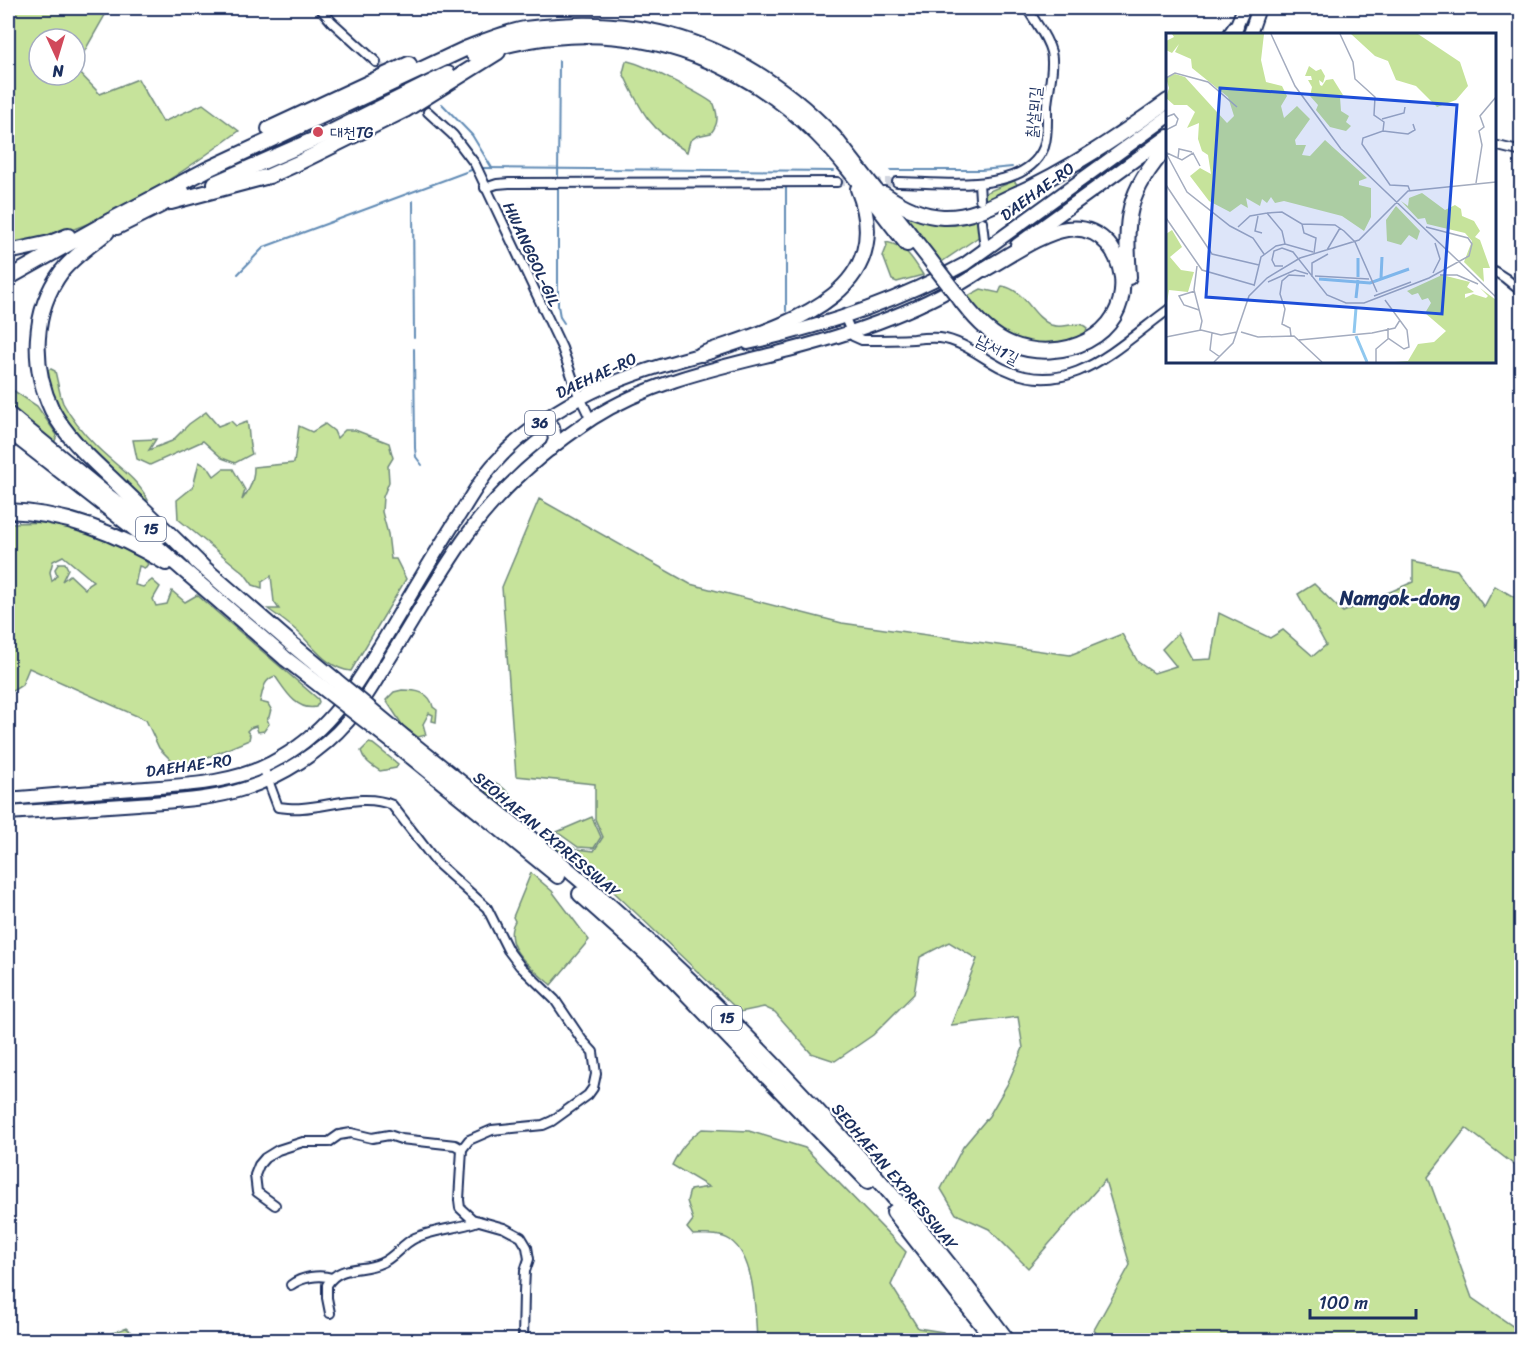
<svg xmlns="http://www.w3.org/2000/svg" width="1529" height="1348" viewBox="0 0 1529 1348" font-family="Sriracha,'Poor Story',sans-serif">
	<rect width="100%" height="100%" fill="#fff"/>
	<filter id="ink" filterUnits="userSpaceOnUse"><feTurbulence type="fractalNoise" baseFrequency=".0167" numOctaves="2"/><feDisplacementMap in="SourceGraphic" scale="12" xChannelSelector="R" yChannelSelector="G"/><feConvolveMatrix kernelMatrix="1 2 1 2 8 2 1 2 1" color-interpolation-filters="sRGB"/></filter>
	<g filter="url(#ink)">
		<g fill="#c6e39b" stroke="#70897c" stroke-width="1.5" fill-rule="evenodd">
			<path d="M8 8H109L75 68 100 94 138 79 163 122 203 104 239 131C192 166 141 201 87 224 61 235 34 241 8 248ZM39 39H75V75H39Z"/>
			<path d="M626 61C638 61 703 95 714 104 718 116 719 123 711 133L697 136 690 141 687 152C648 127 642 113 623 73Z"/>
			<path d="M1014 181 1018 185 1017 188 983 205 982 199 987 192Z"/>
			<path d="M909 214 978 217 980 236 940 263 907 221 906 216Z"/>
			<path d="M886 242C906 246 913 259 923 275L897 282 892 280 883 256 887 246Z"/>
			<path d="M1002 286C1026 290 1030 315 1051 325 1064 330 1078 319 1087 328L1084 338C1051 348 1014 346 987 322 979 315 973 305 966 297L981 289 999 293Z"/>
			<path d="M51 369 55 371C57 379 60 396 63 403 71 418 85 435 97 447 115 465 136 477 148 500H142L72 432 50 394 47 370Z"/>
			<path d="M8 387 37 406 57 435 55 441H51L8 404Z"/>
			<path d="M206 412 218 426 231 421 236 426 247 422C250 433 248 443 252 454L235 463 222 458 203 441 150 465 137 459 133 440 156 439 149 450 172 441 189 424Z"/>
			<path d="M325 424 334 431 337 438 345 430H355L389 443 393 458 388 466 389 482 383 497 382 512 388 534 391 559H396L406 579 351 671C328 669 314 647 298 632 289 624 278 616 268 609H279L274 602 271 576 262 582V588L253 585 244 573 178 519 177 500 193 487 199 462 208 467 214 476 223 469H233L245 490 242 500C250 489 254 481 254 467L294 463 299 426 312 432Z"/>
			<path d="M539 499 690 584 842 623 1070 655 1122 634 1138 662 1154 673 1176 666 1162 649 1178 633 1193 660 1211 659 1219 613 1270 638 1283 630 1313 656 1326 645 1298 594 1314 584 1343 612 1413 582V561L1457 570 1484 607 1495 586 1521 601V1170L1466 1128 1428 1177 1472 1298 1521 1332V1340H1101L1094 1330 1130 1265 1105 1180 1028 1268 989 1229 956 1214 941 1189 963 1147 989 1116 1007 1085 1023 1048 1018 1017 951 1025 977 959 949 942 920 957 914 994 873 1035 835 1061 811 1053 775 1012 764 1007 740 1012 595 874 543 840 549 835 576 849 594 851 603 837 595 819V784L516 776 502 587Z"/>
			<path d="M63 522C86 528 133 546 148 564L145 568 139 566 135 585 143 587 152 580 160 587 153 599 156 606 167 604 172 591 185 602 197 595 318 699 319 702 316 707C296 711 285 690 275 676 263 680 263 691 260 702L268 704 271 709 269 717 267 719 269 724 264 731 258 732 256 726 250 728 247 731 250 735 249 740 187 766 174 763 159 748 146 720 29 668 22 685 8 694V523ZM63 556 93 581 88 584 85 589 70 575 62 581 68 569 65 563H59L55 569 57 575 52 581 50 572 53 561Z"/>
			<path d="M402 690C416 690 430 692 433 707L437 710 436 722 432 721 433 715 429 713 423 724 426 735 418 737 403 726 386 700 394 692Z"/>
			<path d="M369 743 373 744 398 764 396 768 380 771C371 765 364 761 361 751Z"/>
			<path d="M494 782C511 790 518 807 525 823L488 796 486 786Z"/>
			<path d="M592 817 601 837 594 848 578 847 557 832Z"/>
			<path d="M531 873 552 891 589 940 551 985C533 969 500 947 515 921L513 917Z"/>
			<path d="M702 1129 749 1131 805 1148 906 1252 891 1285 918 1328 943 1332 948 1340H757C755 1312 756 1258 730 1240 720 1233 705 1235 693 1235L687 1228 693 1220 687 1201 690 1190 709 1187 672 1165C680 1149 688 1139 702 1129Z"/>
			<path d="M126 1328 141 1340H94Z"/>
		</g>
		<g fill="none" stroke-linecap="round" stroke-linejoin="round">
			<g stroke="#618bb5" stroke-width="2">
				<path d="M442 104 472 135 492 168"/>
				<path d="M479 168 833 171"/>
				<path d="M891 170H981L1012 167"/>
				<path d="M558 177 559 61"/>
				<path d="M786 188V311"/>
				<path d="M558 189V305L560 317 564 323"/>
				<path d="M413 201 414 338"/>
				<path d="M238 274 264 247 474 169"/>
				<path d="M414 349 415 448 416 457 422 465"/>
			</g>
			<g stroke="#d1d5df" stroke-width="8" stroke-dasharray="8 4" stroke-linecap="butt">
				<path d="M376 62 428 112"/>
				<path d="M837 182H897"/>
			</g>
			<defs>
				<g id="minor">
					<path d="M320 8 332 22 376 62"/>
					<path d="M428 112 453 135 475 164 562 348 577 391 591 420"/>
					<path d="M1494 145 1522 152"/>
					<path d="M897 182C938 182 1025 196 1044 147 1048 135 1047 119 1047 106 1048 90 1055 68 1051 52 1047 36 1035 22 1027 8"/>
					<path d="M979 183 980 199"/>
					<path d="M485 188 497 184 509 183 837 182"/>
					<path d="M982 222 985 249"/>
					<path d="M1494 271 1505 278 1522 292"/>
					<path d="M845 318 853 336 862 340C879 340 896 340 913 339 922 338 931 337 940 338 963 341 982 358 1002 368 1069 401 1117 347 1168 310"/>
					<path d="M263 767 278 807C286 808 294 809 302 808 331 806 365 793 392 805L436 862 487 908 508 950 520 966 555 1000 582 1040 593 1052 596 1074 593 1088 588 1095 552 1121 543 1125 492 1130 469 1140 462 1149 459 1200 460 1208 472 1219 504 1228 521 1237 527 1247 529 1259 525 1271 524 1292 523 1340"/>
					<path d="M275 1205 257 1192 255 1175 259 1165 265 1158 278 1150 303 1142H329L339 1135 351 1133 372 1138 389 1135 401 1139 455 1145 462 1149"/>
					<path d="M291 1285C302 1277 319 1274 332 1278"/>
					<path d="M330 1313 327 1298V1285C339 1264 363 1272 381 1263 394 1258 402 1244 415 1238 435 1229 457 1229 478 1221"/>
				</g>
				<g id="trunk">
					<path d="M1233 34 1244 8"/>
					<path d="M1250 34 1259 8"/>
					<path d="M1017 245 1168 136"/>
					<path d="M748 343C825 326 896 302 965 264L1168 117"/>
					<path d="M541 423H549L553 427 555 440 551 449"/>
					<path d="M8 799C50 795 92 792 134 789 180 785 229 785 271 763 329 733 352 691 385 638 410 596 434 554 460 514 471 497 480 480 493 465 550 400 630 372 711 352"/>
					<path d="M8 813C51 810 95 807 138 804 174 801 210 800 244 789 283 776 321 752 348 721 365 701 377 678 391 656 416 616 439 574 467 535 500 489 546 449 593 418 653 380 722 367 789 350 859 332 933 306 991 264"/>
				</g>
				<g id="motorway">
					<path d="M1231 34 1236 27"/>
					<path d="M473 54C499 47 526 39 553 37 653 27 747 64 817 134 850 167 877 207 907 244"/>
					<path d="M269 129 409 64"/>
					<path d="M215 183 329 133 448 74"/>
					<path d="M884 194C901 206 922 216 943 217 968 218 990 207 1012 196 1068 171 1118 137 1168 101"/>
					<path d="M171 202 269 176 296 164 405 110 498 52"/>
					<path d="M117 227 163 204 182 191"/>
					<path d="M107 232C92 244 74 256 62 271 32 311 31 366 52 410 66 437 91 459 112 479 142 508 172 536 201 565"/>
					<path d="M8 252 50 243 68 236"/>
					<path d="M1129 277C1125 217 1126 193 1168 146"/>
					<path d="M8 278 104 224 206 170 465 49C485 41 504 33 525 29 542 26 559 26 575 25 678 22 764 64 834 137L930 260"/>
					<path d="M963 303C976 320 991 336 1011 344 1060 364 1128 338 1122 277 1120 265 1116 253 1108 244 1097 232 1083 227 1067 229 1043 232 1007 257 985 269"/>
					<path d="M702 354C778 327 901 297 858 189"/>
					<path d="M8 414 104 493 161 536"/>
					<path d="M8 430 149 540 286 659"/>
					<path d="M8 511C66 513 116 533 166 563"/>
					<path d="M196 561 294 646"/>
					<path d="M405 738C477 796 551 852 619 914 761 1043 893 1186 1007 1340"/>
					<path d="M397 745 558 876"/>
					<path d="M580 894 655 961 868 1181"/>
					<path d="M894 1212 994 1340"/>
				</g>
			</defs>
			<use href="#minor" stroke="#1b2f5e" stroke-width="12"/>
			<use href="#trunk" stroke="#1b2f5e" stroke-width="16"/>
			<use href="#motorway" stroke="#1b2f5e" stroke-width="18"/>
			<use href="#minor" stroke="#fff" stroke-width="8"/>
			<use href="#trunk" stroke="#fff" stroke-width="12"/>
			<use href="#motorway" stroke="#fff" stroke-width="14"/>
			<defs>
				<g id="motorway-bridge">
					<path d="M930 260 963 303"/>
					<path d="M294 646 405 738"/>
					<path d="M286 659 397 745"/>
				</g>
			</defs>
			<use href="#motorway-bridge" stroke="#1b2f5e" stroke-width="18" stroke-linecap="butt"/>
			<use href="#motorway-bridge" stroke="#fff" stroke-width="14"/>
		</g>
	</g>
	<circle fill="#d1495b" stroke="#fff" stroke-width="2" cx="318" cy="132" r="6"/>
	<g text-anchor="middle" stroke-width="4.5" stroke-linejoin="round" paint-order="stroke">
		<g fill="#fff" stroke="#5f6d8e" stroke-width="1.5">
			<rect x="525" y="411" width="30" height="24" rx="4.5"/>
			<rect x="136" y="517" width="30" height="24" rx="4.5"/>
			<rect x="712" y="1006" width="30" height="24" rx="4.5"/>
		</g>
		<g font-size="15" font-weight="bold" fill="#1b2f5e">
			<text x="540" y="428">36</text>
			<text x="151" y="534">15</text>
			<text x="727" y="1023">15</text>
		</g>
		<g font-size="16" fill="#1b2f5e" stroke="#fff">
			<text transform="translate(1033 112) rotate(-85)" y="6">칡살뫼길</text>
			<text transform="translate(1037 191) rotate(-36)" y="6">DAEHAE-RO</text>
			<text transform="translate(532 254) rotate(65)" y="6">HWANGGOL-GIL</text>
			<text transform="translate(998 349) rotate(27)" y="6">남서1길</text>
			<text transform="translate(596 375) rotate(-25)" y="6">DAEHAE-RO</text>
			<text transform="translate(189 765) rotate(-8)" y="6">DAEHAE-RO</text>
			<text transform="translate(547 834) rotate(40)" y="6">SEOHAEAN EXPRESSWAY</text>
			<text transform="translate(895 1176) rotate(50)" y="6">SEOHAEAN EXPRESSWAY</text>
		</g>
		<g font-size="16" fill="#1b2f5e" stroke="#fff" text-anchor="start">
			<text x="330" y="138">대천TG</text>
		</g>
		<g font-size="20" font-weight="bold" fill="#1b2f5e" stroke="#fff">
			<text x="1400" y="605">Namgok-dong</text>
		</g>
	</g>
	<g transform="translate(1166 33)">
		<rect width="330" height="330" fill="#fff"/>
		<path d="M6 1H98L95 27 100 49 116 53 121 63 115 73 118 85 131 73 144 86 129 107 130 112H140L136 122 144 123 159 107 201 145 193 148V152L205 155V184L198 198 176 183 118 168 109 170 105 164 101 170 96 166 94 173 80 165 82 175 75 171 64 179 43 168 24 143 34 135 45 141 42 122 36 118 32 106 33 90 21 95 29 79 21 72H8L0 65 3 55 0 45 9 41 19 44 61 90 68 83 62 64 26 35 25 26 9 19 13 11 6 20 0 17V8L8 4ZM185 1H252L294 29 302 53 290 67 271 74 250 53 230 47 222 28 209 23ZM143 33 150 38 155 36 159 43 157 50 153 47 154 52 156 53 160 47 167 46 177 62 174 64 175 78 183 83 180 89 185 93 180 98 164 94 150 77 152 72 144 63 146 54 142 47H146L145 43H139ZM256 160 279 177 289 172 295 176 296 183 308 188 314 198 309 204 314 207 324 235H317L318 249 298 229 306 208 299 200 261 191 259 185 252 186 235 168 242 173 243 165ZM230 173 254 198 251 207 243 202 235 212 221 208 220 187ZM6 197 16 214 4 224 15 237 28 239 22 259 3 257 0 276V201ZM276 242 304 249 301 254 308 259 299 261V265L307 261 320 265 322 263 314 255 330 267V329H229L242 328 252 311 268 309 280 298 259 280 265 270 262 265 256 267 252 260 246 262 241 258Z" fill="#c6e39b"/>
		<path fill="none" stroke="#90c8ef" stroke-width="3" d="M192 244V225M215 245 216 224M153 246 204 250 243 236M190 265 192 247M188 300 190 275M190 303 201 329"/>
		<path fill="none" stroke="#a4acbf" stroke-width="1.5" d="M105 1 129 53 175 116 330 264M174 1 187 29 189 46 209 64 208 82 218 89 217 98 197 105 196 111 224 152 242 153 244 158M0 45 9 40 42 49 71 74M0 84 8 81 12 86 10 92 0 97M216 86 238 80 239 74M217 98 242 101 249 97 247 91M0 120 21 159 64 193 87 205 98 221M1 120 16 127 27 120 34 133M12 125 13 116 26 119M310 150 316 112 313 98 318 94 314 83 330 64M0 152 46 221 93 232M101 180 116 179 136 191 138 200 150 205 148 220M92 183 89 198 96 200M0 185 36 237 88 252M136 191 169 192 178 198 189 209 211 259M72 194 84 183 101 180 116 198 119 211M161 217 174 195M31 233 28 257 36 288 34 297M117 233H109L106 227 108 218 116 215 127 219 161 262 180 270H198L263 245 303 223 306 211 302 205 260 194M267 240 274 226 269 210M274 242H291L312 251M149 243 203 246M146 244V230L162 221M102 249 129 237 142 241M88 253 95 224 110 213 119 211 147 219M29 258 13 263 18 272 33 277M208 263 245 249M219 267 241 297 243 314 238 316 222 305V295M75 299 92 304 128 303 156 329M46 300 44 317 54 324M125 303 124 295 116 291 119 276 114 261 116 248 123 242 139 243M0 304 35 297 55 302 71 299M133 307 206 300 229 295 234 287M48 329 67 310 83 263 101 245 134 225 193 207 242 158 330 149M210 329V316L223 305"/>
		<path fill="#1d4ed8" fill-opacity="0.15" stroke="#1d4ed8" stroke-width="3" d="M54 55 291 72 276 281 40 264Z"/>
		<rect width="330" height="330" fill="none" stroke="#1b2f5e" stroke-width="3"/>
	</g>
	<rect width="1529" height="1348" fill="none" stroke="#fff" stroke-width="30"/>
	<rect x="15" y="15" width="1499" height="1318" fill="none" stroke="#1b2f5e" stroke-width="2" filter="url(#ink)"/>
	<g transform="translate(57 57) rotate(176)"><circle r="28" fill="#ffffff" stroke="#a4acbf" stroke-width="1.5"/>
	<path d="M0-4.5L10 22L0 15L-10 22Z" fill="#d1495b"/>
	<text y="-9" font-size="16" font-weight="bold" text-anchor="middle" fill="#1b2f5e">N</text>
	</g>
	<path d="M1310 1309v9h106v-9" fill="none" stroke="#1b2f5e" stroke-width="3"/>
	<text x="1319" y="1309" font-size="18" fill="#1b2f5e" stroke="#ffffff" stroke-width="4.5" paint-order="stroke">100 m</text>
</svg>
